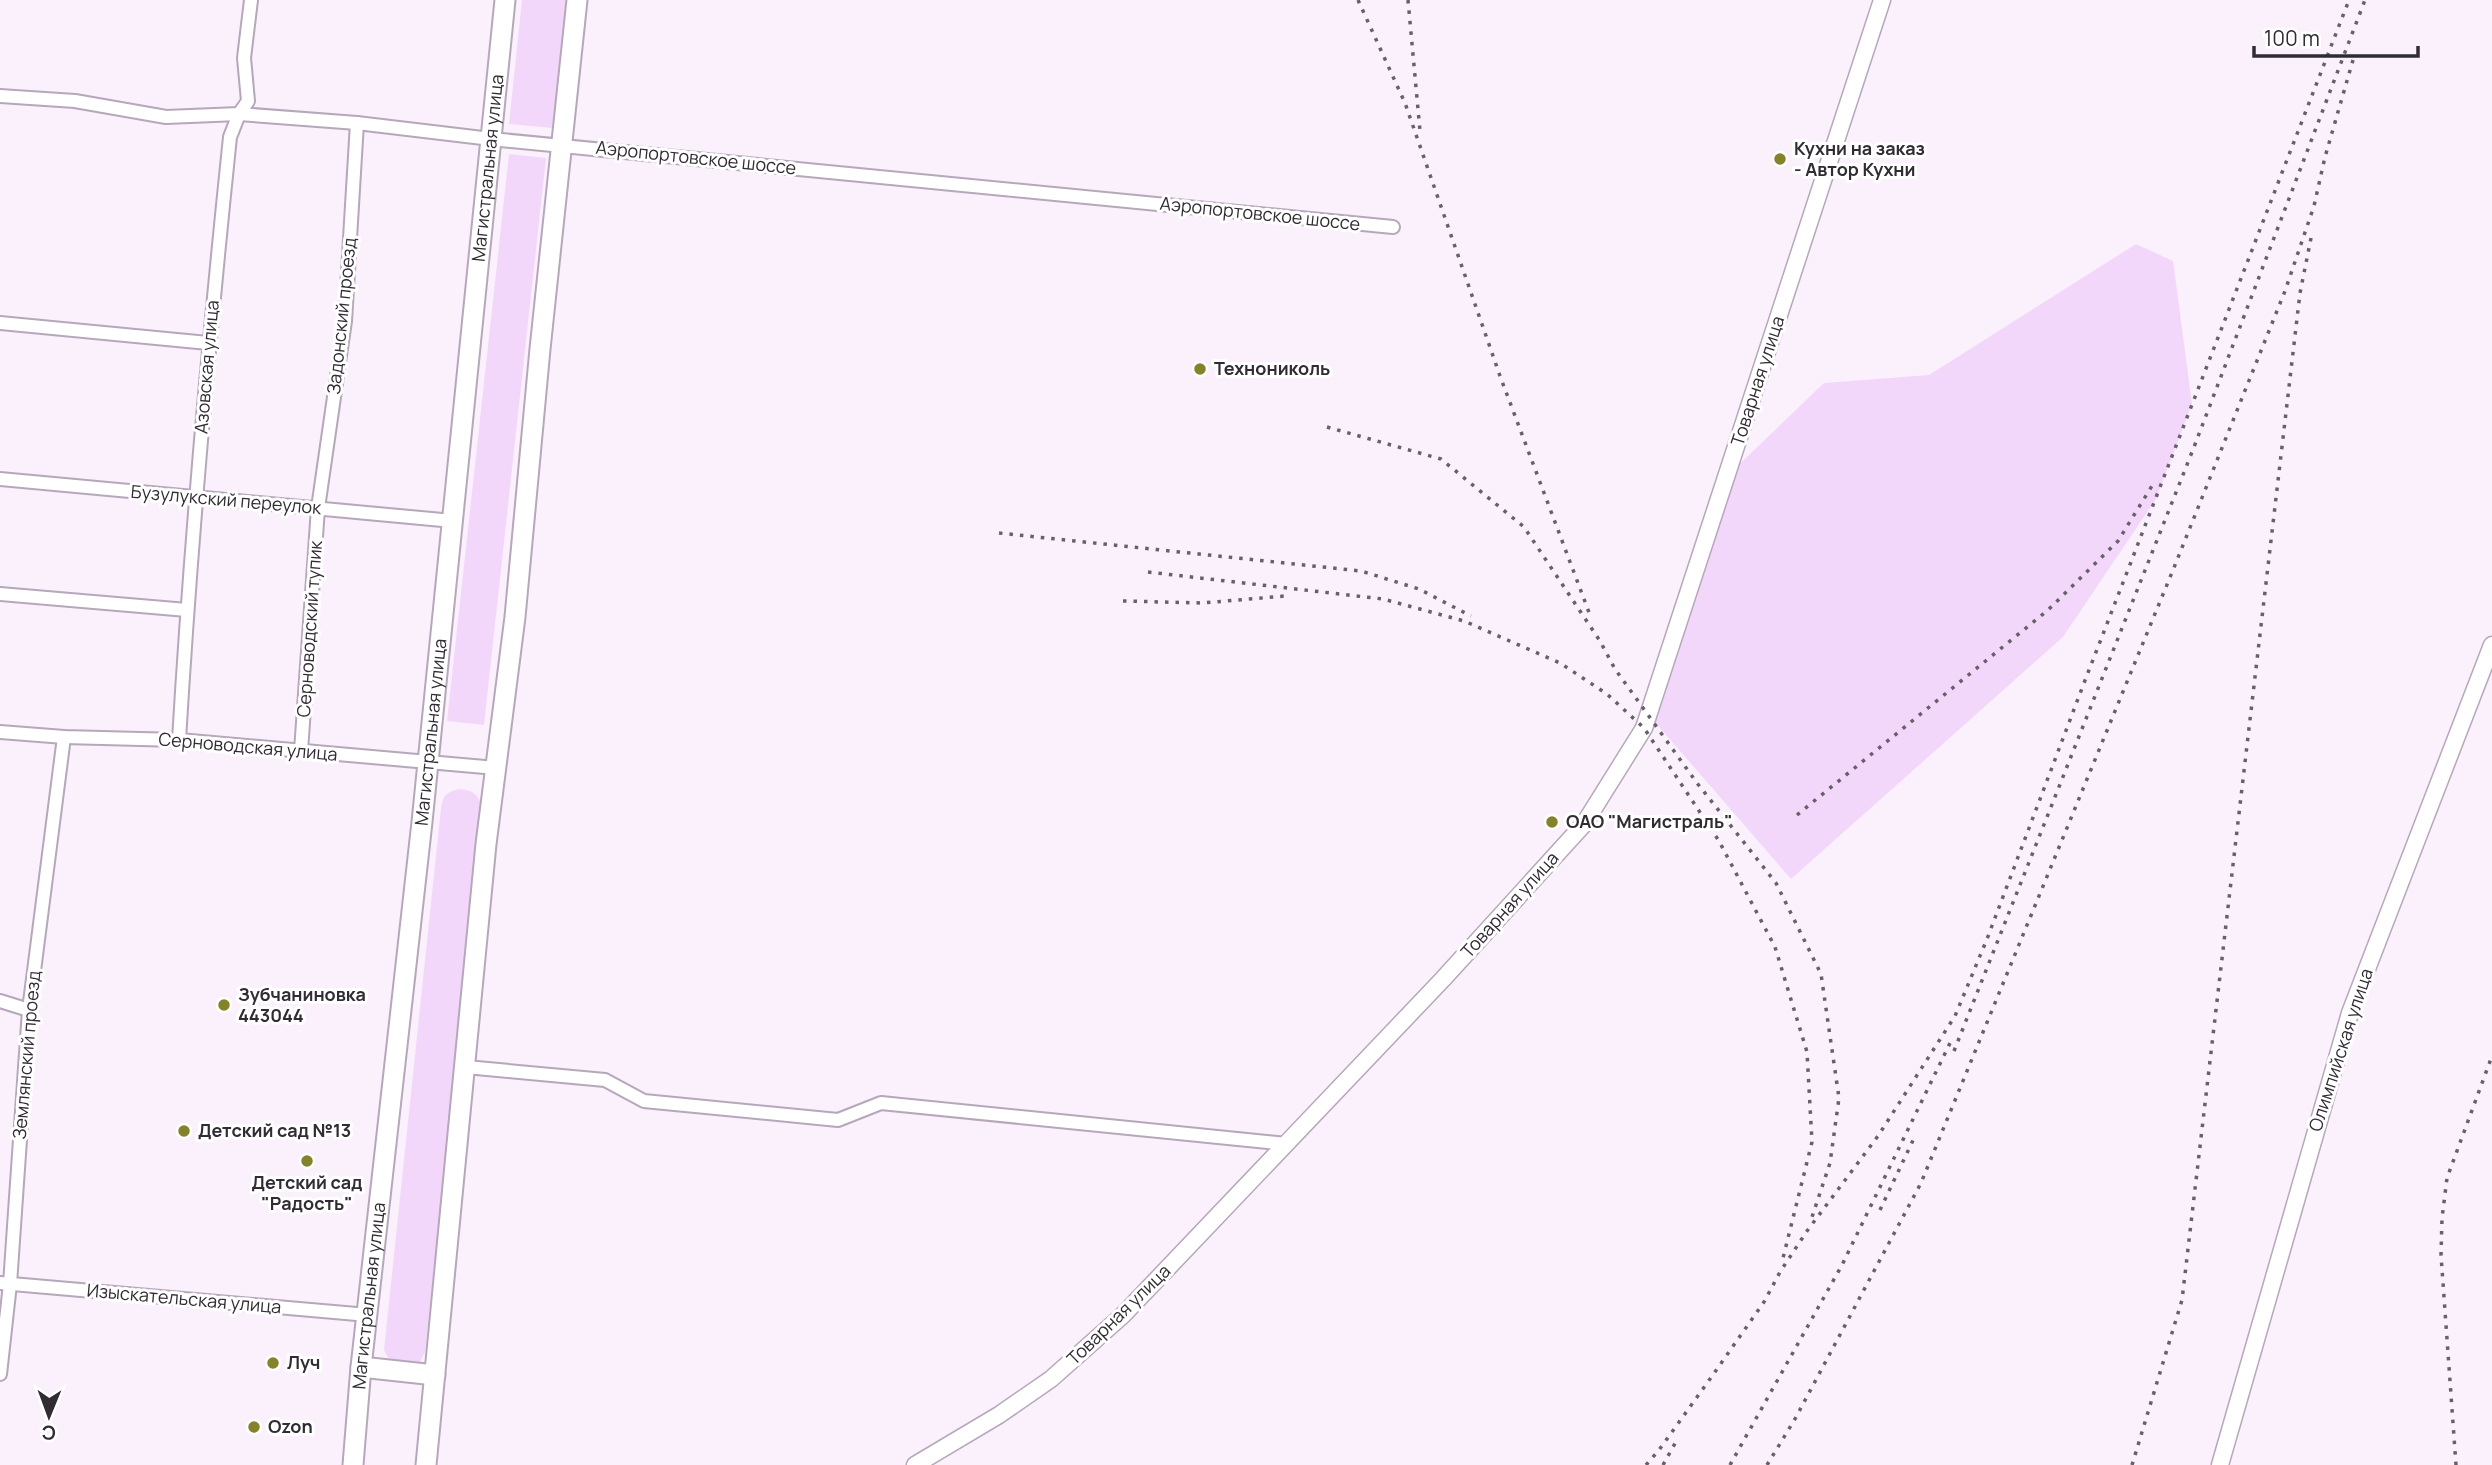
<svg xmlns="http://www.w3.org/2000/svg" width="2492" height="1465" viewBox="0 0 2492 1465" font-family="Manrope,sans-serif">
	<rect width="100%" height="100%" fill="#faf1fd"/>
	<g fill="#f3d7fb">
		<path d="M522 0H566L552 128 509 124Z"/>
		<path d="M509 154 546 158 484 725 447 721Z"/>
		<path d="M2136 244 2173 261 2192 404 2156 499 2063 637 1791 879 1648 714 1727 476 1824 383 1929 375Z"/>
		<path d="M459 789C477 790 482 799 482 816L425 1352 419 1364C402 1365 391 1368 384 1350L441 808C443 795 447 792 459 789Z"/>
	</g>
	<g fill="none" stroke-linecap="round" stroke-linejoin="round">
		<defs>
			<g id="minor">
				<path d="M0 96 75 101 166 117 239 114 357 123 491 139 1393 227"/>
				<path d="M0 323 208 343"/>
				<path d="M0 479 453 521"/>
				<path d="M0 594 187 610"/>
				<path d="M0 732 64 737 179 740 496 768"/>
				<path d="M179 740C191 538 209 338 230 137L239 114 248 101 244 58 251 0"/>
				<path d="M301 751 318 508 345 321 357 123"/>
				<path d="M0 1001 29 1010"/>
				<path d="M466 1067 605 1080 644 1101 838 1120 881 1103 1287 1144"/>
				<path d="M0 1283 368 1315"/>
				<path d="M0 1374 10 1284 29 1010 64 737"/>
			</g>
			<g id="tertiary">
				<path d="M915 1465 999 1415 1051 1379 1123 1315 1443 979 1584 824 1644 728 1882 0"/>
				<path d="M2220 1465 2350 1013 2492 645"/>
			</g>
			<g id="primary">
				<path d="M361 1367 435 1375"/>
				<path id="s1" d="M353 1465 361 1367 422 822 505 0"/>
				<path d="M426 1465 486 844 515 617 540 349 577 0"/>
			</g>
		</defs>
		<use href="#minor" stroke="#b6a7ba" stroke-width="16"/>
		<use href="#tertiary" stroke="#b6a7ba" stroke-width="19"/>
		<use href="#primary" stroke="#b6a7ba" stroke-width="23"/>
		<use href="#minor" stroke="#fff" stroke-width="12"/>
		<use href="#tertiary" stroke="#fff" stroke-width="16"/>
		<use href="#primary" stroke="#fff" stroke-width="19"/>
		<g stroke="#676069" stroke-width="3.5" stroke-dasharray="3.5 7" stroke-linecap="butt">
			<path d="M1358 0 1405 103 1500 376 1590 615"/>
			<path d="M1408 0 1420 131"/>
			<path d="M1327 427 1441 459 1524 527 1600 641 1615 669 1697 783 1776 883 1821 974 1839 1098 1830 1163 1812 1217"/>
			<path d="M999 533 1361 571 1419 589 1471 616"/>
			<path d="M1148 572 1383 599 1464 621 1560 663 1607 694 1644 728 1719 841 1775 947 1807 1052 1812 1142 1782 1262"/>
			<path d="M1123 601 1202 603 1285 596"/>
			<path d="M1797 815 2048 610 2118 541 2155 481"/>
			<path d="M1954 1051 2194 447 2365 0"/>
			<path d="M1880 1210 1916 1134"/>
			<path d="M1646 1465 1659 1450 1710 1379 1764 1302 1780 1272 1807 1231 1878 1136 1955 1016 1987 939 2084 683 2349 0"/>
			<path d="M1663 1465 1678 1438"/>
			<path d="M1730 1465 1842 1265 1953 1037"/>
			<path d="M1767 1465 1795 1419 1921 1183 2173 570 2285 291 2314 206 2325 157 2353 60"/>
			<path d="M2132 1465 2182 1300 2300 293 2311 238"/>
			<path d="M2456 1465 2441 1255 2442 1218 2447 1178 2492 1056"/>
		</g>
	</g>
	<g fill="#84832b" stroke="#fff" stroke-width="2.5">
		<circle cx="1780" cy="159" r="7"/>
		<circle cx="1200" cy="369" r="7"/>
		<circle cx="1552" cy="822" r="7"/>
		<circle cx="224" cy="1005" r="7"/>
		<circle cx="184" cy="1131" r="7"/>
		<circle cx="307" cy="1161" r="7"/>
		<circle cx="273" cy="1363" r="7"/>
		<circle cx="254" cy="1427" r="7"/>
	</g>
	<g text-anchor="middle" stroke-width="6" stroke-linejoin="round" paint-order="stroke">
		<g font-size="18" font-weight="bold" fill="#312b33" stroke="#fff" text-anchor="start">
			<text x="1794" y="155">Кухни на заказ<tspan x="1794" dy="21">- Автор Кухни</tspan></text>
			<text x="1214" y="375">Технониколь</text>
			<text x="1566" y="828">ОАО "Магистраль"</text>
			<text x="238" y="1001">Зубчаниновка<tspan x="238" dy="21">443044</tspan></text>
			<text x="198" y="1137">Детский сад №13</text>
			<text x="307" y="1189" text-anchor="middle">Детский сад<tspan x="307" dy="21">"Радость"</tspan></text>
			<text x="287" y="1369">Луч</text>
			<text x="268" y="1433">Ozon</text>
		</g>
		<g font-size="18" fill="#312b33" stroke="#fff">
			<text transform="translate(696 158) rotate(6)" y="6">Аэропортовское шоссе</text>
			<text dy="6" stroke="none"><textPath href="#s1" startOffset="1304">Магистральная улица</textPath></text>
			<text transform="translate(1260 214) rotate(6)" y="6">Аэропортовское шоссе</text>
			<text transform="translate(342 316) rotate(-84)" y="6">Задонский проезд</text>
			<text transform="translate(207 367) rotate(-85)" y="6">Азовская улица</text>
			<text transform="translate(1758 381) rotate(-72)" y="6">Товарная улица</text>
			<text transform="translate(226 500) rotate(5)" y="6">Бузулукский переулок</text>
			<text transform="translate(310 629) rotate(-86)" y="6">Серноводский тупик</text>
			<text dy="6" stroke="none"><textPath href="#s1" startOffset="737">Магистральная улица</textPath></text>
			<text transform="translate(248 747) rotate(5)" y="6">Серноводская улица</text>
			<text transform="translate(1510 905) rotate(-48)" y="6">Товарная улица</text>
			<text transform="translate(2341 1050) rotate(-72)" y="6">Олимпийская улица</text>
			<text transform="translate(27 1055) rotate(-85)" y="6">Землянский проезд</text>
			<text dy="6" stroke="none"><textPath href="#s1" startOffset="170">Магистральная улица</textPath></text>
			<text transform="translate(184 1299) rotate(5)" y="6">Изыскательская улица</text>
			<text transform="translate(1119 1315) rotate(-44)" y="6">Товарная улица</text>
		</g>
	</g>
	<g transform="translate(49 1416) rotate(181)" stroke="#ffffff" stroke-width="5" paint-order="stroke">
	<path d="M0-5L12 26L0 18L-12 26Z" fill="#312b33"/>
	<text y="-10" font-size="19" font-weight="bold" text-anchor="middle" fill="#312b33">С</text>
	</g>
	<path d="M2254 46v10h164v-10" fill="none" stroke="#312b33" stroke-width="3.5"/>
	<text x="2264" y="46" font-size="21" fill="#312b33" stroke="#ffffff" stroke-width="5" paint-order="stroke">100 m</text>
</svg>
